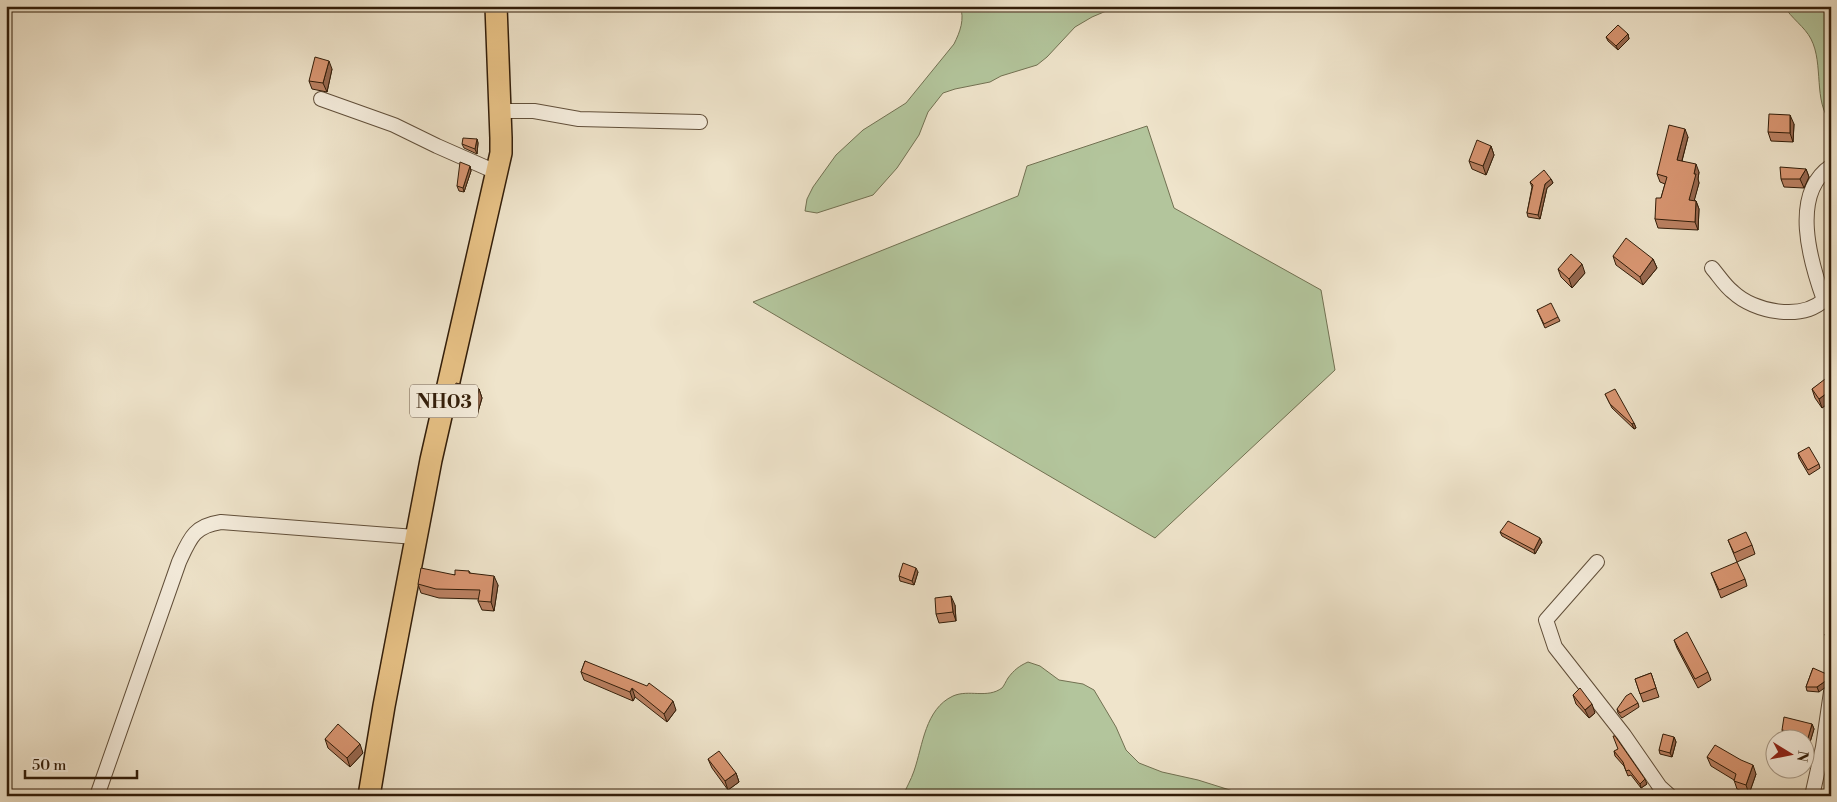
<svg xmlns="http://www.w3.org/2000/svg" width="1837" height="802" viewBox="0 0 1837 802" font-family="'Libre Bodoni',serif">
	<rect width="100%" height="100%" fill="#efe4cb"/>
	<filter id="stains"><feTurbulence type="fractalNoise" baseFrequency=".004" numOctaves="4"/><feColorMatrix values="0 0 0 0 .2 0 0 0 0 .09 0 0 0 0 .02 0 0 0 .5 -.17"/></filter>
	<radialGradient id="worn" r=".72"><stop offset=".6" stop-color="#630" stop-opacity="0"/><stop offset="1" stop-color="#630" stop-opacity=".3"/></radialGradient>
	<g fill="#b3c59c" stroke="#727152">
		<path d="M960 6H1118L1092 17 1075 27 1047 57 1037 65 1001 76 990 82 955 89 943 93 928 112 919 135 897 168 873 195 817 213 805 211 807 199 813 187 836 155 863 130 906 103 954 44C960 32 965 19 960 6Z"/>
		<path d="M1784 6H1831V122C1813 102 1824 64 1811 39 1805 27 1791 18 1784 6Z"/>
		<path d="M1147 126 1174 208 1321 290 1335 370 1155 538 753 302 1018 196 1027 166Z"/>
		<path d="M1028 662 1040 666 1059 680 1083 684 1094 690 1116 727 1126 750 1139 763 1162 772 1198 780 1233 791 1240 796H903C906 788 911 780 914 771 923 745 925 709 953 696 969 689 987 699 1002 688 1004 686 1006 681 1008 678 1014 670 1019 666 1028 662Z"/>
	</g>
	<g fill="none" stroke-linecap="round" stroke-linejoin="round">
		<defs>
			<g id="minor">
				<path d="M321 99 394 125 437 146 496 172"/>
				<path d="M500 111H534L579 119 700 122"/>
				<path d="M1712 268C1719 276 1725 286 1733 292 1754 312 1801 321 1824 300 1810 261 1790 194 1831 166"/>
				<path d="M1597 562 1546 620 1555 647 1624 735 1660 787 1670 796"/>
				<path d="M97 796 179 562C190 538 194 526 221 522L415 537"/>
				<path d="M1812 796 1823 747 1831 692"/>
			</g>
			<path id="primary" d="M369 796 384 706 431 460 501 153V138L496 6"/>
		</defs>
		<use href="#minor" stroke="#614f3a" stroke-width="16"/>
		<use href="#primary" stroke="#321d09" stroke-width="24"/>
		<use href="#minor" stroke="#f5eddd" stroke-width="14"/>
		<use href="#primary" stroke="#e8c286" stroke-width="21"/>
	</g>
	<g fill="#ba8061" stroke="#321d09">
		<path d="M1628 34 1629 39 1618 50 1608 41 1606 37Z"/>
		<path d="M332 69 327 92 312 89 309 81Z"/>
		<path d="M1794 124 1793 142 1771 141 1768 132Z"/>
		<path d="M1688 137 1682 161 1699 172 1698 179 1699 183 1694 200 1696 201 1699 209 1698 230 1658 228 1655 219 1665 184 1660 182 1657 174Z"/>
		<path d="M477 139 478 143 477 154 464 148 462 144Z"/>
		<path d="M1491 146 1494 155 1486 175 1472 169 1469 161Z"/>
		<path d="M470 166 471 171 464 192 459 191 457 186Z"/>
		<path d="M1806 169 1809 177 1804 188 1784 187 1781 179Z"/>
		<path d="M1551 179 1553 183 1547 188 1540 219 1528 217 1527 213 1532 187 1530 182Z"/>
		<path d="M1613 256 1653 259 1657 268 1643 285 1616 265Z"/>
		<path d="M1558 269 1585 273 1572 288 1561 277Z"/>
		<path d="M1537 310 1558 317 1560 321 1545 328Z"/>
		<path d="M1831 377V401L1822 408 1815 398 1812 389Z"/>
		<path d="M479 389 482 398 477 415 456 409 452 400Z"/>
		<path d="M1605 394 1634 423 1636 428 1634 429 1612 408Z"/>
		<path d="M1798 453 1819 464 1820 468 1809 475 1799 458Z"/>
		<path d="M1500 532 1542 542 1535 554 1502 536Z"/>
		<path d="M1728 540 1752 545 1755 554 1737 562Z"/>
		<path d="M469 571 470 573 498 585 494 611 482 610 478 601 479 599 439 598 421 593 418 584Z"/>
		<path d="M918 572 914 585 900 581 899 576Z"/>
		<path d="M1711 573 1745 579 1747 586 1721 598Z"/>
		<path d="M955 605 956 621 939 623 936 614Z"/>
		<path d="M1674 640 1708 672 1711 680 1698 688 1677 648Z"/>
		<path d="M585 661 676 710 667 722 635 697 633 701 584 680 581 672Z"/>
		<path d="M1813 668 1819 692 1807 691 1806 687Z"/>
		<path d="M1651 673 1659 697 1643 702 1635 679Z"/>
		<path d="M1573 695 1595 713 1589 718 1576 704Z"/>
		<path d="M1638 703 1639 707 1622 718 1618 713 1617 709Z"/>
		<path d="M1812 724 1814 729 1804 762V740L1796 737 1783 734 1782 730Z"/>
		<path d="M1674 737 1676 742 1672 757 1660 754 1659 750Z"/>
		<path d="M325 739 363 753 350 767 328 748Z"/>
		<path d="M1614 751 1647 784 1641 788 1631 775 1628 776 1624 766 1615 756Z"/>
		<path d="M1707 757 1756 774 1749 794 1737 789 1734 780 1711 766Z"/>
		<path d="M708 759 736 773 739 782 728 790 712 768Z"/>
	</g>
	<g fill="#97684f" stroke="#321d09">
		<path d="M1676 6H1682L1677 10Z"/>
		<path d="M1628 34 1629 39 1618 50 1616 46Z"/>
		<path d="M329 61 332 69 327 92 323 83Z"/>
		<path d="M1790 115 1794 124 1793 142 1790 133Z"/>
		<path d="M1685 129 1688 137 1680 168 1677 160Z"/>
		<path d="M477 139 478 143 477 154 475 149Z"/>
		<path d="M1491 146 1494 155 1486 175 1483 166Z"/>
		<path d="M1696 164 1699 172 1698 179 1699 183 1692 209 1689 200Z"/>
		<path d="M470 166 471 171 464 192 463 188Z"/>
		<path d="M1806 169 1809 177 1804 188 1800 179Z"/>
		<path d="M1551 179 1553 183 1547 188 1540 219 1538 215 1545 184Z"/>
		<path d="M1696 201 1699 209 1698 230 1695 222Z"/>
		<path d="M1653 259 1657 268 1643 285 1640 277Z"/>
		<path d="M1582 264 1585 273 1572 288 1569 279Z"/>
		<path d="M479 389 482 398 477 415 474 406Z"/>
		<path d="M1831 390V401L1822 408 1819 399Z"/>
		<path d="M1634 423 1636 428 1634 429 1632 424Z"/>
		<path d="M1540 538 1542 542 1535 554 1534 550Z"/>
		<path d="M916 568 918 572 914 585 912 581Z"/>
		<path d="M494 576 498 585 494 611 491 602Z"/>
		<path d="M951 596 955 605 956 621 953 612Z"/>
		<path d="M1831 677V683L1819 692 1817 687Z"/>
		<path d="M632 688 635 697 633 701 630 692Z"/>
		<path d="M673 701 676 710 667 722 664 714Z"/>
		<path d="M1592 704 1595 713 1589 718 1585 710Z"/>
		<path d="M1812 724 1814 729 1804 762V752Z"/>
		<path d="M1674 737 1676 742 1672 757 1670 753Z"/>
		<path d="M360 744 363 753 350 767 347 758Z"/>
		<path d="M1753 765 1756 774 1749 794 1746 785Z"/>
		<path d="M736 773 739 782 728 790 725 781Z"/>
		<path d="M1645 779 1647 784 1641 788 1640 784Z"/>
	</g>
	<g fill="#d89571" stroke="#321d09">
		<path d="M1618 25 1628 34 1616 46 1606 37Z"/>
		<path d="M315 57 329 61 323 83 309 81Z"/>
		<path d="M1769 114 1790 115V133L1768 132Z"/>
		<path d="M1669 125 1685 129 1677 160 1696 164 1694 174H1696L1689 200 1696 201 1695 222 1655 219 1656 198H1661L1667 177 1657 174Z"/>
		<path d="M463 138 477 139 475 149 462 144Z"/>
		<path d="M1477 140 1491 146 1483 166 1469 161Z"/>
		<path d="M460 162 470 166 463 188 457 186Z"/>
		<path d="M1780 167 1806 169 1800 179H1781Z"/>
		<path d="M1544 170 1551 179 1545 184 1538 215 1527 213 1533 185 1530 182Z"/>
		<path d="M1626 238 1653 259 1640 277 1613 256Z"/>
		<path d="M1571 254 1582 264 1569 279 1558 269Z"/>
		<path d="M1551 303 1558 317 1544 324 1537 310Z"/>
		<path d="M1829 376 1831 377V390L1819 399 1812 389Z"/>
		<path d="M456 383 479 389 474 406 452 400Z"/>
		<path d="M1615 389 1634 423 1632 424 1610 404 1605 394Z"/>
		<path d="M1809 447 1819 464 1808 470 1798 453Z"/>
		<path d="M1831 474V482L1827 475Z"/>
		<path d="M1508 521 1540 538 1534 550 1500 532Z"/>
		<path d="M1746 532 1752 545 1734 553 1728 540Z"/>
		<path d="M1737 562 1745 579 1719 590 1711 573Z"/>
		<path d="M903 563 916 568 912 581 899 576Z"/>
		<path d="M421 568 455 575V570L469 571V573L494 576 491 602 478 601 480 590 436 589 418 584Z"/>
		<path d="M951 596 953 612 936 614 935 598Z"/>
		<path d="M1687 632 1708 672 1695 679 1674 640Z"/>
		<path d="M1825 634 1827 637H1831V665Z"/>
		<path d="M585 661 647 686 649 683 673 701 664 714 632 688 630 692 581 672Z"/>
		<path d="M1813 668 1831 676V677L1817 687H1806Z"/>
		<path d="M1651 673 1656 688 1640 694 1635 679Z"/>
		<path d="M1580 688 1592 704 1585 710 1573 695Z"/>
		<path d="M1631 693 1638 703 1620 713 1617 709 1626 696Z"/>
		<path d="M1784 717 1812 724 1804 752V740H1795L1796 733 1782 730Z"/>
		<path d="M338 724 360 744 347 758 325 739Z"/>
		<path d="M1663 734 1674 737 1670 753 1659 750Z"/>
		<path d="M1613 736H1615L1645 779 1640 784 1629 770 1626 771 1623 762 1614 751 1618 749Z"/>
		<path d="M1715 745 1741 760 1753 765 1746 785 1734 781 1736 774 1707 757Z"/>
		<path d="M719 751 736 773 725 781 708 759Z"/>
	</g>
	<g text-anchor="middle" stroke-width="4" stroke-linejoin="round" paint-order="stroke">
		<rect fill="#f5eddd" stroke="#6c5b49" stroke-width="1" x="410" y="384.5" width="68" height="33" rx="4"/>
		<g font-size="19" font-weight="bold" fill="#321d09">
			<text x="444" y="408">NH03</text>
		</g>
	</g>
	<rect width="1837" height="802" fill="none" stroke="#efe4cb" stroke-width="25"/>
	<rect x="8" y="8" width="1822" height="787" fill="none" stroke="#321d09" stroke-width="2.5"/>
	<rect x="12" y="12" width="1812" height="777" fill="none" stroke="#321d09"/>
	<g transform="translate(1790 754) rotate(100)"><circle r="24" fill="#f5eddd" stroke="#a79a88"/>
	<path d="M0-4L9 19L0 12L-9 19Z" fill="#8f2418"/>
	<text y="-8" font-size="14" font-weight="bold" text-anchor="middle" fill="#321d09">N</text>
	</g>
	<path d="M25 770v8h112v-8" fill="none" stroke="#321d09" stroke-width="2.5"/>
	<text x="32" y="770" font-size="15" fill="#321d09" stroke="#f5eddd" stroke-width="4" paint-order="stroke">50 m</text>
	<rect width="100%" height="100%" filter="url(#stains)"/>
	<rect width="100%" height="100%" fill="url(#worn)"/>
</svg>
